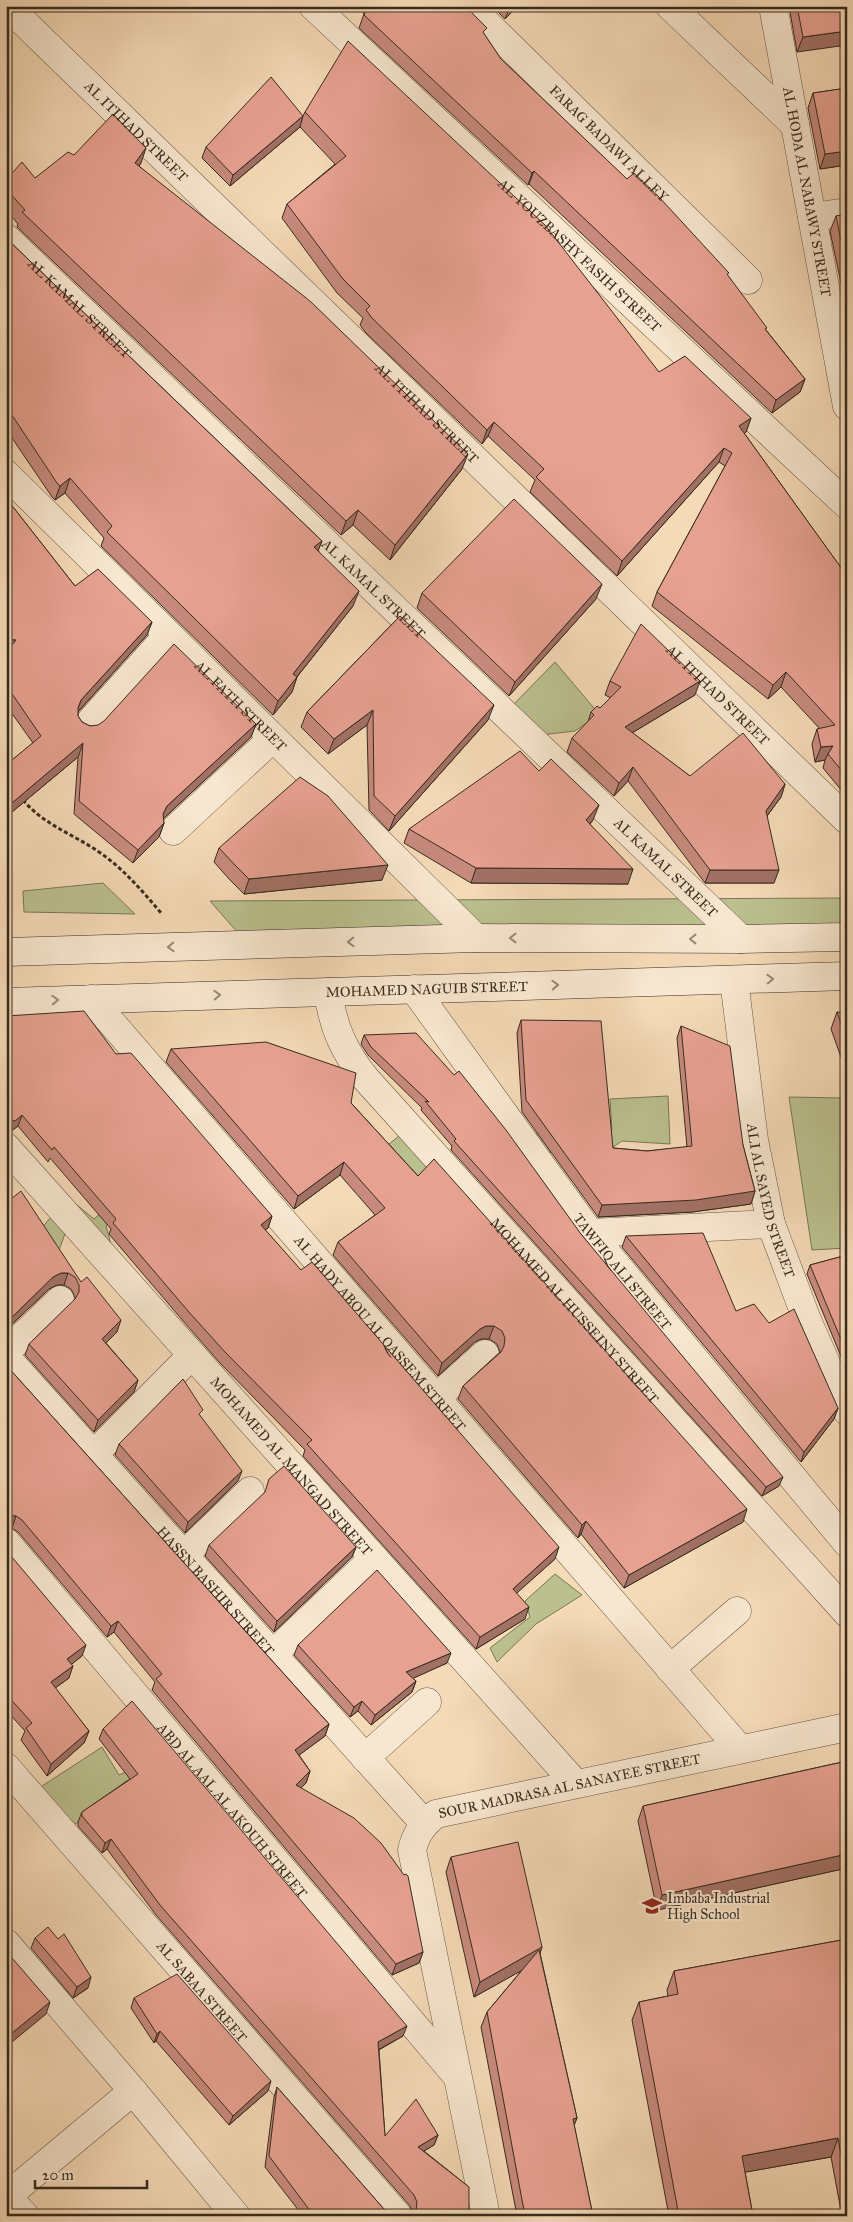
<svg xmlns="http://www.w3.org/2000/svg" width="853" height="2222" viewBox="0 0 853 2222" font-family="'IM FELL Great Primer',serif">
	<rect width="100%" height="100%" fill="#f5dab7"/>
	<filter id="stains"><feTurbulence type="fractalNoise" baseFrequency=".004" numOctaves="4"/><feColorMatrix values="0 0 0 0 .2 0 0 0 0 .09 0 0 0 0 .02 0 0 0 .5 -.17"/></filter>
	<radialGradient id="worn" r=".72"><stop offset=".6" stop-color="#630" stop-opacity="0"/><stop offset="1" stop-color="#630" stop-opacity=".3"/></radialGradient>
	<g fill="#bbc08f" stroke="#7a7656">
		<path d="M555 662 599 714 575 731 541 735 510 708Z"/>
		<path d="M103 883 135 914 24 912 23 891Z"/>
		<path d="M847 898V930L239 934 210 901Z"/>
		<path d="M668 1096 670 1144 622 1141 604 1153 542 1152 536 1134 612 1130 610 1099Z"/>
		<path d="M789 1097 842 1098 847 1108V1248L812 1250Z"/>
		<path d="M405 1131 429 1165 418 1176 367 1162Z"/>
		<path d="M125 1191 134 1201 106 1226 112 1248 66 1231 58 1253 41 1229 55 1212 71 1200 94 1219Z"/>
		<path d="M555 1574 582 1595 536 1624 497 1662 490 1648 530 1617 525 1601Z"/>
		<path d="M102 1747 119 1775 139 1766 140 1790 126 1781 73 1826 36 1790Z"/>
	</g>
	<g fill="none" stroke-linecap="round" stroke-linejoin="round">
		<defs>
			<g id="minor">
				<path id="s1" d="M7 6 847 820"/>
				<path id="s2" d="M313 6 847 505"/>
				<path id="s3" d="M469 6 748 280"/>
				<path d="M670 6 795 125"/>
				<path id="s4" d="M773 6 847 406"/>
				<path d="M812 217 847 212"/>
				<path id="s5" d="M6 238 741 939"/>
				<path id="s6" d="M6 474 476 938"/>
				<path d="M88 724 168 635"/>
				<path d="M173 831 273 738"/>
				<path id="s7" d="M734 980 754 1140 771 1224 807 1320 847 1411"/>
				<path id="s8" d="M414 989 590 1233 847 1543"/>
				<path id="s9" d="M328 992C333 1027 344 1052 366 1079L847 1613"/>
				<path id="s10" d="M91 999 739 1748"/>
				<path id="s11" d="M6 1147 576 1784"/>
				<path d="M590 1233 771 1224"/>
				<path d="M6 1352 60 1300"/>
				<path id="s12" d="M6 1357 424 1823"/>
				<path d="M436 1398 485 1354"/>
				<path d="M94 1454 192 1355"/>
				<path id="s13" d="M6 1542 456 2075"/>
				<path d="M184 1555 250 1491"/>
				<path d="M273 1654 374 1558"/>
				<path d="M670 1669 737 1611"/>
				<path d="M365 1758 427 1702"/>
				<path id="s14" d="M6 1767 398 2216"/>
				<path d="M6 1943 133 2091 236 2216"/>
				<path d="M6 2195 25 2216"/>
				<path d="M6 2197 133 2091"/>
				<path id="s15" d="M486 2216 412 1850C416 1834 422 1825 436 1814L847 1727"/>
			</g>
			<g id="secondary">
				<path d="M6 952 476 938 741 939 847 937"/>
				<path id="s16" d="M6 1002 847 976"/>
			</g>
		</defs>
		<use href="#minor" stroke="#675744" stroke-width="29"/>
		<use href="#secondary" stroke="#382b1e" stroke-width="29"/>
		<path stroke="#382b1e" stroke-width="3" stroke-dasharray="4 2.5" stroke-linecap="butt" d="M23 800C44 825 73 834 99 852 124 869 142 891 162 914"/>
		<use href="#minor" stroke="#f8e7d0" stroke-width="28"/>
		<use href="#secondary" stroke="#f8e7d0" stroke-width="28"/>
	</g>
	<g fill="#c78a7d" stroke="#382b1e">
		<path d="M358 6H465L501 59 728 276 766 330 805 379 800 392 772 413 529 184 528 185 359 28 364 14Z"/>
		<path d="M492 6H518L505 19Z"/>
		<path d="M789 6H847L797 52Z"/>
		<path d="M847 88V165L820 169 808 108 813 93Z"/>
		<path d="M305 112 659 372 751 418 746 432 744 433 847 576V797L823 768 825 760 815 762 812 744 817 729H820L781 687 768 699 652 606 657 592 725 466 719 462 617 576 530 492 535 480 488 436 482 444 366 333 360 325 363 318 337 293 282 218 287 204 335 164 300 127 230 186 202 158 206 147 303 116Z"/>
		<path d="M74 155 141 163 139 166 462 469 390 560 353 525 341 535 17 227 18 224 6 210V180L35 178Z"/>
		<path d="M847 214V311L830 231 836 216Z"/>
		<path d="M6 238 322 541 318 550 353 606 297 677 292 692 273 715 101 546 104 538 65 493 55 500 52 497 6 429Z"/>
		<path d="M6 498 75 586 152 622 147 635 78 712V716L82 722 90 726 256 724 251 737 163 819 164 823 159 837 133 863 74 814 78 757 6 817V765L33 743 6 705Z"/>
		<path d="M422 593 596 599 509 696 417 608Z"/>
		<path d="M400 616 488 720 389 831 369 810 367 725 328 754 301 727 307 712Z"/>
		<path d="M610 681 695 695 632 733 690 776 785 784 781 797 767 816 774 883H705L628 781 614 796 567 752 572 738 588 722 591 712 600 708 611 698 605 695Z"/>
		<path d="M539 771 593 820 590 824 628 884 471 883 404 843 409 829Z"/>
		<path d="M219 848 382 880 244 894 230 880 214 862Z"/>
		<path d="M837 1012 847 1014V1074L831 1029Z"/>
		<path d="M6 1016 116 1054 272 1216 268 1228 265 1230 555 1559 516 1593 525 1619 476 1649 303 1456 305 1450 220 1363 184 1322 109 1234 111 1229 50 1158 48 1162 18 1126 10 1132 6 1131Z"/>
		<path d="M521 1020 613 1148 647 1151 687 1147 677 1038 681 1026 743 1145 755 1191 751 1204 692 1212 598 1217 522 1112 517 1033Z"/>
		<path d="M364 1035 581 1234 779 1486 762 1496 451 1150 452 1146 421 1110 422 1108 368 1055 361 1044Z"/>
		<path d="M171 1049 351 1103 418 1176 743 1522 624 1588 581 1534 578 1538 458 1399 463 1386 500 1352 497 1344 489 1339H481L475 1342 438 1376 333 1255 338 1242 375 1215 340 1175 294 1209 166 1062Z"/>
		<path d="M6 1203 81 1282 117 1332 106 1343 138 1380 134 1392 94 1432 25 1355 29 1344 75 1300V1297L71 1289 64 1285H57L49 1289 6 1330Z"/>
		<path d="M626 1236 736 1311 838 1408 834 1419 801 1462 622 1247Z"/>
		<path d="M847 1255V1371L807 1274 810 1265Z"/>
		<path d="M6 1365 329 1724 325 1736 299 1755 310 1771 306 1783 301 1788 423 1952 419 1963 392 1975 152 1690 155 1682 114 1632 107 1637 18 1532 12 1528Z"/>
		<path d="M200 1416 238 1481 185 1533 115 1455 119 1444Z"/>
		<path d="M209 1545 356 1547 352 1557 274 1632 205 1556Z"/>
		<path d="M6 1550 82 1656 71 1664 69 1678 55 1688 89 1731 84 1743 47 1776 21 1740 25 1731 6 1710Z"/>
		<path d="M298 1645 447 1663 413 1678 416 1681 412 1692 371 1725 358 1711 350 1717 294 1655Z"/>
		<path d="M103 1729 403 2036 379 2050 385 2136 438 2135 434 2145 424 2151 469 2187 413 2216V2213L410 2206 156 1915 107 1849 102 1853 78 1826V1822L82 1812 130 1779 99 1739Z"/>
		<path d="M847 1761V1868L657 1910 638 1821 643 1806Z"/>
		<path d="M451 1857 542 1947 540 1953 577 2118 574 2125 593 2216H517L481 2027 487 2012 522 1970 474 1997 446 1872Z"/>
		<path d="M35 1938 88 1988 73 1998 31 1948Z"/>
		<path d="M847 1939V2216H842L831 2157 745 2172 753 2216H669L632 2020 639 2002 668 1996 667 1990 674 1971Z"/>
		<path d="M134 1998 268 2091 229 2125 156 2041 154 2043 131 2008Z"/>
		<path d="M277 2087 390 2216H303L265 2167 274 2097Z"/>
	</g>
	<g fill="#a27166" stroke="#382b1e">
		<path d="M518 6 505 19 510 7Z"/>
		<path d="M847 31V45L797 52 803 37Z"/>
		<path d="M303 116 300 127 230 186 233 175Z"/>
		<path d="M146 148 141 163 130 178 135 163Z"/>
		<path d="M847 151V165L820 169 825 154Z"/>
		<path d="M534 171 529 184 528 185 532 173Z"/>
		<path d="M805 379 800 392 772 413 776 400Z"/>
		<path d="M751 418 746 432 734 441 739 426Z"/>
		<path d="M494 422 488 436 482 444 487 430Z"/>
		<path d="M724 448 719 462 617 576 622 561Z"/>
		<path d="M468 454 462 469 390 560 395 545Z"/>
		<path d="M70 478 65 493 55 500 60 486Z"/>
		<path d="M358 510 353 525 341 535 346 521Z"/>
		<path d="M322 541 316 556 314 547Z"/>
		<path d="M602 584 596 599 509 696 515 682Z"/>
		<path d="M359 591 353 606 288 688 293 674Z"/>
		<path d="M152 622 147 635 76 714 78 708 81 700Z"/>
		<path d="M6 639 16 640 6 653Z"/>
		<path d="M786 672 781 687 768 699 773 685Z"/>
		<path d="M297 677 292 692 273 715 278 701Z"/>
		<path d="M700 681 695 695 620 740 625 727Z"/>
		<path d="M494 705 488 720 389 831 395 816Z"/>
		<path d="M373 710 367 725 328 754 334 739Z"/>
		<path d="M256 724 251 737 162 820 163 814 167 806Z"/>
		<path d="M83 743 78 757 6 817V808Z"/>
		<path d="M833 746 828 754 825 760 815 762 821 747Z"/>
		<path d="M633 767 628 781 614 796 619 783Z"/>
		<path d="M785 784 781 797 761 824 766 811Z"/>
		<path d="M599 805 593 820 580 834 586 820Z"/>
		<path d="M164 823 159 837 133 863 138 850Z"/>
		<path d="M388 865 382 880 244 894 249 879Z"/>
		<path d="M476 868 633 869 628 884 471 883Z"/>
		<path d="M710 870H779L774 883H705Z"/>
		<path d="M22 1115 18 1126 10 1132H7L11 1120Z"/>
		<path d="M344 1162 340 1175 294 1209 298 1196Z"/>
		<path d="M755 1191 751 1204 692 1212 598 1217 602 1205Z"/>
		<path d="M272 1216 268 1228 257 1236 261 1225Z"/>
		<path d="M61 1273H68L64 1285H57L49 1289 6 1330V1323L53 1277Z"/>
		<path d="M121 1320 117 1332 98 1351 102 1339Z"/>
		<path d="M486 1326H494L489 1339H481L475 1342 438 1376 442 1363 480 1329Z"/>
		<path d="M138 1380 134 1392 94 1432 98 1420Z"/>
		<path d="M838 1408 834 1419 801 1462 804 1452Z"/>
		<path d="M242 1471 238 1481 185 1533 188 1522Z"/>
		<path d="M783 1477 779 1486 762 1496 766 1487Z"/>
		<path d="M747 1509 743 1522 624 1588 629 1575Z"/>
		<path d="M8 1515 16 1516 12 1528 6 1527V1516Z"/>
		<path d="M586 1521 581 1534 578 1538 582 1525Z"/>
		<path d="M356 1547 352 1557 274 1632 277 1621Z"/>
		<path d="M559 1547 555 1559 508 1601 513 1589Z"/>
		<path d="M529 1607 525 1619 476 1649 480 1637Z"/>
		<path d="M118 1621 114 1632 107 1637 111 1626Z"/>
		<path d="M86 1645 82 1656 63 1671 67 1659Z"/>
		<path d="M451 1653 447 1663 403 1683 406 1672Z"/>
		<path d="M73 1666 69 1678 47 1694 51 1682Z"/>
		<path d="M416 1681 412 1692 371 1725 375 1715Z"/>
		<path d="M362 1701 358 1711 350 1717 354 1707Z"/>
		<path d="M329 1724 325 1736 291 1761 295 1750Z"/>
		<path d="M89 1731 84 1743 47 1776 51 1764Z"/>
		<path d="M310 1771 306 1783 292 1797 296 1785Z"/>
		<path d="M111 1839 107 1849 102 1853 105 1843Z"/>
		<path d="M847 1854V1868L657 1910 662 1895Z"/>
		<path d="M542 1947 537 1962 474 1997 480 1982Z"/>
		<path d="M423 1952 419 1963 392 1975 396 1964Z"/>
		<path d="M91 1977 88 1988 73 1998 77 1987Z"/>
		<path d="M50 2002 46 2014 6 2047V2038Z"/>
		<path d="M407 2026 403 2036 374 2052 378 2042Z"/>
		<path d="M160 2031 156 2041 154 2043 157 2034Z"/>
		<path d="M271 2081 268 2091 229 2125 233 2116Z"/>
		<path d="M577 2118 571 2133 573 2119Z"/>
		<path d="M438 2135 434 2145 414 2157 418 2147Z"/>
		<path d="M838 2138 831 2157 735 2174 742 2156Z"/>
	</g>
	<g fill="#e7a191" stroke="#382b1e">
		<path d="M369 6H465L487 28 483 32 501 59 627 179 634 173 659 197 729 273 727 274 767 328 765 329 805 379 776 400 534 171 532 173 364 15Z"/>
		<path d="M797 6H847V31L803 37Z"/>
		<path d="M348 41 545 225 659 372 685 356 751 418 739 426 847 576V777L828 754 833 746 821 747 817 729 835 725 786 672 773 685 657 592 732 453 724 448 622 561 536 477 544 469 494 422 487 430 372 318 366 310 370 306 343 279 287 204 346 156 305 112Z"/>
		<path d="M271 77 303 116 233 175 206 147Z"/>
		<path d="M847 88V151L825 154 813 93Z"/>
		<path d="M113 114 146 148 135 163 310 301 468 454 395 545 358 510 346 521 22 212 25 210 6 189V180L22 162 35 178 68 152 74 155Z"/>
		<path d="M847 214V270L836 216Z"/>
		<path d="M6 238 322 541 314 547 359 591 293 674 297 677 278 701 107 532 112 526 70 478 60 486 57 483 6 406Z"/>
		<path d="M6 498 75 586 98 569 152 622 81 700 78 708V716L82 722 90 726 98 725 104 721 174 644 256 724 167 806 163 814 164 823 138 850 79 801 83 743 6 808V765L41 736 6 685V652L16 640 6 639Z"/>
		<path d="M514 499 602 584 515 682 422 593Z"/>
		<path d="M400 616 494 705 395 816 374 796 373 710 334 739 307 712Z"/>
		<path d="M641 624 700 681 625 727 690 776 743 733 785 784 766 811 779 870H710L633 767 619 783 572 738 594 715 591 712 597 706 600 708 621 687 610 681Z"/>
		<path d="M520 751 539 771 551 759 599 805 586 820 633 869 476 868 409 829Z"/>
		<path d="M300 777 328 796 388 865 249 879 235 865 219 848Z"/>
		<path d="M84 1011 116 1054 131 1053 272 1216 261 1225 301 1270 312 1262 559 1547 513 1589 529 1607 480 1637 307 1444 312 1440 224 1351 188 1311 113 1223 116 1219 54 1147 52 1150 22 1115 15 1121 11 1120 6 1115V1016Z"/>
		<path d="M837 1012 847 1014V1040Z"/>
		<path d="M521 1020 601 1021 613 1148 647 1151 692 1146 681 1026 730 1046 743 1145 755 1191 696 1200 602 1205 526 1100Z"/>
		<path d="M416 1033 454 1075 459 1071 506 1130 581 1234 783 1477 766 1487 454 1141 456 1139 425 1101 429 1102 371 1047 364 1035Z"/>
		<path d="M266 1042 356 1073 351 1103 418 1176 434 1159 747 1509 629 1575 586 1521 582 1525 463 1386 501 1352 504 1346 505 1338 502 1331 494 1326H486L480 1329 442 1363 338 1242 385 1208 344 1162 298 1196 171 1049Z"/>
		<path d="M21 1191 81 1282 87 1277 121 1320 102 1339 138 1380 98 1420 29 1344 75 1299 79 1292V1285L75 1277 68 1273H61L53 1277 6 1323V1203Z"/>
		<path d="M703 1233 736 1311 754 1304 769 1323 794 1309 838 1408 804 1452 626 1236Z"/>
		<path d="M847 1255V1354L810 1265Z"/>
		<path d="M6 1365 329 1724 295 1750 310 1771 296 1785 354 1818 381 1843 404 1875 406 1874 408 1876 423 1952 396 1964 156 1679 162 1674 118 1621 111 1626 22 1520 16 1516 8 1515 6 1516Z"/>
		<path d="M183 1379 203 1410 199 1414 242 1471 188 1522 119 1444Z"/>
		<path d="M284 1466 356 1547 277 1621 209 1545 265 1492 269 1479Z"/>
		<path d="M6 1550 86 1645 67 1659 73 1666 51 1682 89 1731 51 1764 26 1728 32 1723 6 1694Z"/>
		<path d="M377 1570 451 1653 406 1672 416 1681 375 1715 362 1701 354 1707 298 1645Z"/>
		<path d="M132 1701 407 2026 378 2042 385 2136 416 2099 438 2135 418 2147 469 2187V2216H413L416 2211 417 2202 414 2195 160 1905 111 1839 105 1843 82 1816V1812L138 1774 103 1729Z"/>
		<path d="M847 1761V1854L662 1895 643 1806Z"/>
		<path d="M518 1842 542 1947 480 1982 451 1857Z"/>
		<path d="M48 1927 58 1939 64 1934 91 1977 77 1987 35 1938Z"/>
		<path d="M847 1939V2187L838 2138 742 2156 753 2216H679L639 2002 678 1994 674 1971Z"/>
		<path d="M539 1950 577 2118 573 2119 593 2216H525L487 2012Z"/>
		<path d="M6 1951 50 2002 6 2038Z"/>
		<path d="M177 1974 271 2081 233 2116 160 2031 157 2034 134 1998Z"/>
		<path d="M277 2087 390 2216H330L328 2212 323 2216H314L269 2156Z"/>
	</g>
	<defs><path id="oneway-chevron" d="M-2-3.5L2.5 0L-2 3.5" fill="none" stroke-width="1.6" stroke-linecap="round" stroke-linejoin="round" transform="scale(1.25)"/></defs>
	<g stroke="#988977">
		<use href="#oneway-chevron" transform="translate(513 938) rotate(-180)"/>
		<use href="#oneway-chevron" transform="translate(693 939) rotate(-180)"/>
		<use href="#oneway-chevron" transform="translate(351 942) rotate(178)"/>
		<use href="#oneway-chevron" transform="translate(171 947) rotate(178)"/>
		<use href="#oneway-chevron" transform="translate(770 979) rotate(-2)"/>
		<use href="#oneway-chevron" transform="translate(555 985) rotate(-2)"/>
		<use href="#oneway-chevron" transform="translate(217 995) rotate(-2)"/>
		<use href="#oneway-chevron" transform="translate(55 1000) rotate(-2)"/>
	</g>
	<defs>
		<symbol id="school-bare" viewBox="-9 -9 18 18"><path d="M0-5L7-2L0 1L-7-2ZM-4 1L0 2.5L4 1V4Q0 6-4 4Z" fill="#8f2418" stroke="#f8e7d0" stroke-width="2.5" paint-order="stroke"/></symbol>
	</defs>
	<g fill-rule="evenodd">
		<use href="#school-bare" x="638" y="1892" width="28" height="28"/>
	</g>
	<g text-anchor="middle" stroke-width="4" stroke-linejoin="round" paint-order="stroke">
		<g font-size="14" fill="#382b1e" stroke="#f8e7d0">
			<text dy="5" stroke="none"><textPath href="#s1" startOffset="180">AL ITIHAD STREET</textPath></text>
			<text dy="5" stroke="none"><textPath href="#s3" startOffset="196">FARAG BADAWI ALLEY</textPath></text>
			<text dy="5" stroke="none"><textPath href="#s4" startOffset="189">AL HODA AL NABAWY STREET</textPath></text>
			<text dy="5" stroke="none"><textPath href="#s2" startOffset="365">AL YOUZBASHY FASIH STREET</textPath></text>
			<text dy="5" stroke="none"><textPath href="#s5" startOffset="102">AL KAMAL STREET</textPath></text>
			<text dy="5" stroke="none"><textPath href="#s1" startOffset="585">AL ITIHAD STREET</textPath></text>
			<text dy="5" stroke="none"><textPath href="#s5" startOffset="508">AL KAMAL STREET</textPath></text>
			<text dy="5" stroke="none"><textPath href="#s1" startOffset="990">AL ITIHAD STREET</textPath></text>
			<text dy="5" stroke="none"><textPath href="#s6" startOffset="330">AL FATH STREET</textPath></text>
			<text dy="5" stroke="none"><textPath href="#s5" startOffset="912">AL KAMAL STREET</textPath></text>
			<text dy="5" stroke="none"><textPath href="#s16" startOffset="421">MOHAMED NAGUIB STREET</textPath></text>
			<text dy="5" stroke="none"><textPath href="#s7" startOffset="224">ALI AL SAYED STREET</textPath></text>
			<text dy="5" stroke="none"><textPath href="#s8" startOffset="351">TAWFIQ ALI STREET</textPath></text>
			<text dy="5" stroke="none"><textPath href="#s9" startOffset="408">MOHAMED AL HUSSEINY STREET</textPath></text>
			<text dy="5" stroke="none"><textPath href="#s10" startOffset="442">AL HADY ABOU AL QASSEM STREET</textPath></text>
			<text dy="5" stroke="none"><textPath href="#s11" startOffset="428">MOHAMED AL MANGAD STREET</textPath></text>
			<text dy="5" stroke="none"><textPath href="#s12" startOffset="314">HASSN BASHIR STREET</textPath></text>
			<text dy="5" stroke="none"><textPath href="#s15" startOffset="554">SOUR MADRASA AL SANAYEE STREET</textPath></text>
			<text dy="5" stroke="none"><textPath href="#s13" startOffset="351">ABD AL AAL AL AKOUH STREET</textPath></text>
			<text dy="5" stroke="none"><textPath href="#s14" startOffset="298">AL SABAA STREET</textPath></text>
		</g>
		<g font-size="14" fill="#382b1e" stroke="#f8e7d0" text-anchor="start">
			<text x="667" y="1903">Imbaba Industrial<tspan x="667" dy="16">High School</tspan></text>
		</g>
	</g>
	<rect width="853" height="2222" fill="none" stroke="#f5dab7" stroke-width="25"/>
	<rect x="8" y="8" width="838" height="2207" fill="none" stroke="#382b1e" stroke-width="2.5"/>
	<rect x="12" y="12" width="828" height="2197" fill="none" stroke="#382b1e"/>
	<path d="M35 2180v8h112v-8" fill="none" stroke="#382b1e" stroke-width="2.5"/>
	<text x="42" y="2180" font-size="15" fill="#382b1e" stroke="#f8e7d0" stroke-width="4" paint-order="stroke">20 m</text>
	<rect width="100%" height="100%" filter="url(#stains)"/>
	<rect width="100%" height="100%" fill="url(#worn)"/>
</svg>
